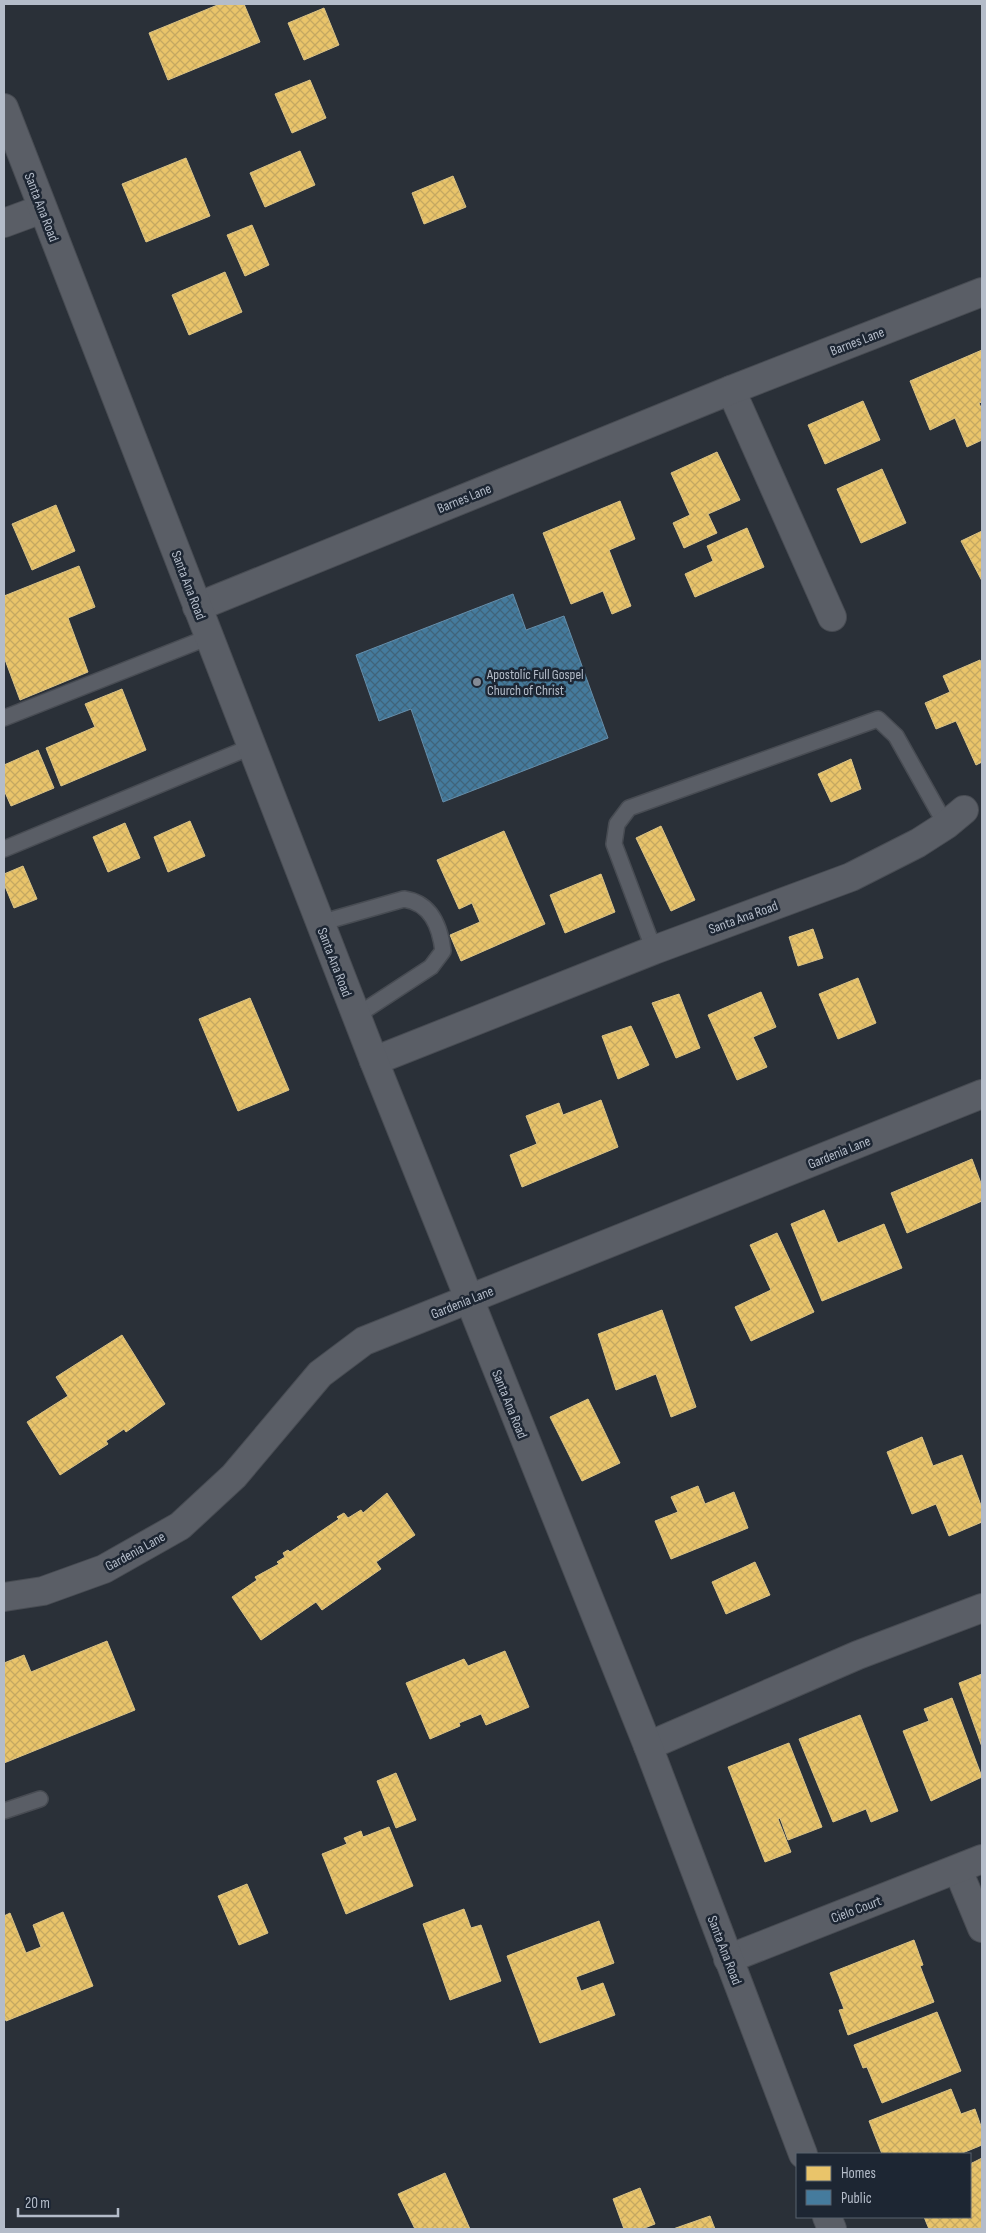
<svg xmlns="http://www.w3.org/2000/svg" width="986" height="2233" viewBox="0 0 986 2233" font-family="'Sofia Sans Condensed',sans-serif">
	<defs>
		<pattern id="homes-cross-hatch" width="8" height="8" patternUnits="userSpaceOnUse" patternTransform="scale(1.25)"><rect width="8" height="8" fill="#e9c46a"/><path d="M0 0l8 8M0 8l8-8" fill="none" stroke="#c5a861"/></pattern>
		<pattern id="public-cross-hatch" width="8" height="8" patternUnits="userSpaceOnUse" patternTransform="scale(1.25)"><rect width="8" height="8" fill="#457b9d"/><path d="M0 0l8 8M0 8l8-8" fill="none" stroke="#40647b"/></pattern>
	</defs>
	<rect width="100%" height="100%" fill="#2a3038"/>
	<g fill="url(#homes-cross-hatch)" stroke="#d9c286">
		<path d="M220 4H244L260 42 168 80 149 33Z"/>
		<path d="M324 8 339 45 304 60 288 23Z"/>
		<path d="M310 80 326 118 292 133 275 94Z"/>
		<path d="M300 151 315 185 265 207 250 173Z"/>
		<path d="M186 158 210 216 146 242 122 184Z"/>
		<path d="M453 176 466 207 424 224 412 193Z"/>
		<path d="M252 225 269 265 245 276 227 235Z"/>
		<path d="M225 272 242 312 189 335 172 295Z"/>
		<path d="M982 350V402L979 403 982 410V440L967 447 955 418 930 430 910 381Z"/>
		<path d="M863 401 880 440 825 464 808 425Z"/>
		<path d="M717 452 740 500 708 514 717 533 684 548 673 523 690 515 671 473Z"/>
		<path d="M882 469 906 523 861 543 837 489Z"/>
		<path d="M620 501 635 539 609 550 631 606 612 614 603 591 571 604 543 533Z"/>
		<path d="M56 505 75 551 32 570 12 524Z"/>
		<path d="M747 528 764 567 695 597 685 574 713 561 707 546Z"/>
		<path d="M982 531V581L961 541Z"/>
		<path d="M79 566 95 607 68 618 88 672 20 700 4 657V596Z"/>
		<path d="M980 660 982 665V762L976 765 956 721 936 729 925 703 950 692 943 676Z"/>
		<path d="M122 689 146 750 61 786 46 748 95 727 85 704Z"/>
		<path d="M38 750 54 788 11 806 4 790V765Z"/>
		<path d="M851 759 861 789 831 802 818 774Z"/>
		<path d="M190 821 205 856 168 872 154 837Z"/>
		<path d="M125 823 140 858 108 872 93 837Z"/>
		<path d="M661 826 695 900 671 911 636 838Z"/>
		<path d="M504 831 545 924 461 961 450 935 480 922 472 903 459 909 437 860Z"/>
		<path d="M23 866 37 899 14 908 4 884V874Z"/>
		<path d="M601 874 615 912 565 933 550 895Z"/>
		<path d="M813 929 823 958 798 966 789 937Z"/>
		<path d="M858 978 876 1023 838 1039 819 994Z"/>
		<path d="M761 992 776 1027 753 1037 767 1067 737 1080 708 1015Z"/>
		<path d="M679 994 700 1048 676 1058 652 1003Z"/>
		<path d="M250 998 289 1090 238 1111 199 1019Z"/>
		<path d="M631 1026 649 1065 618 1079 602 1036Z"/>
		<path d="M601 1100 618 1147 522 1187 510 1155 537 1144 526 1116 559 1103 563 1115Z"/>
		<path d="M972 1159 982 1186V1201L907 1233 891 1193Z"/>
		<path d="M824 1210 838 1243 884 1224 902 1268 822 1301 791 1224Z"/>
		<path d="M777 1233 814 1312 751 1341 735 1307 771 1290 750 1245Z"/>
		<path d="M662 1310 696 1407 671 1417 656 1374 616 1390 598 1334Z"/>
		<path d="M122 1335 165 1404 126 1432 124 1429 106 1441 108 1444 60 1475 27 1422 68 1396 56 1377Z"/>
		<path d="M588 1399 620 1463 582 1481 550 1417Z"/>
		<path d="M922 1437 933 1466 962 1455 982 1508V1522L949 1536 936 1504 912 1514 887 1452Z"/>
		<path d="M698 1486 705 1504 734 1492 748 1528 671 1559 655 1521 678 1512 671 1497Z"/>
		<path d="M387 1493 415 1535 376 1562 381 1569 322 1610 316 1602 261 1640 232 1597 257 1580 255 1577 279 1564 277 1562 285 1557 283 1553 288 1550 290 1552 339 1519 337 1517 344 1513 348 1518 361 1510 363 1513Z"/>
		<path d="M755 1562 770 1595 726 1614 712 1582Z"/>
		<path d="M107 1641 135 1710 4 1763V1663L24 1655 31 1672Z"/>
		<path d="M505 1651 529 1707 486 1725 481 1714 459 1723 460 1726 430 1739 406 1683 464 1659 468 1666Z"/>
		<path d="M982 1674V1747L959 1683Z"/>
		<path d="M952 1698 982 1777 931 1801 903 1731 929 1721 924 1709Z"/>
		<path d="M860 1715 898 1811 871 1822 866 1809 833 1822 799 1739Z"/>
		<path d="M789 1743 822 1827 788 1840 780 1818 778 1819 791 1852 765 1862 728 1767Z"/>
		<path d="M396 1773 416 1820 396 1828 377 1781Z"/>
		<path d="M389 1827 413 1886 346 1914 322 1854 347 1844 344 1838 361 1831 363 1837Z"/>
		<path d="M247 1884 268 1933 239 1945 218 1896Z"/>
		<path d="M464 1909 471 1928 481 1925 501 1981 450 2000 423 1924Z"/>
		<path d="M63 1912 93 1986 6 2021 4 2015V1916L10 1913 26 1953 41 1947 33 1925Z"/>
		<path d="M599 1921 614 1963 576 1977 581 1991 603 1983 615 2015 540 2043 507 1956Z"/>
		<path d="M914 1940 923 1965 920 1966 934 2002 848 2035 839 2010 844 2009 830 1973Z"/>
		<path d="M937 2012 961 2071 882 2103 867 2067 863 2068 854 2045Z"/>
		<path d="M951 2089 961 2114 975 2109 982 2129V2145L960 2154H882L869 2121Z"/>
		<path d="M982 2158V2228L929 2229 924 2217H970V2164Z"/>
		<path d="M445 2173 470 2229H415L398 2194Z"/>
		<path d="M640 2188 655 2224 642 2229H624L613 2199Z"/>
		<path d="M710 2216 715 2229H673Z"/>
	</g>
	<path fill="url(#public-cross-hatch)" stroke="#668eaa" d="M513 594 526 630 564 616 608 738 443 802 411 709 379 721 356 655Z"/>
	<g fill="none" stroke-linecap="round" stroke-linejoin="round">
		<defs>
			<g id="service">
				<path d="M4 718 209 637"/>
				<path d="M4 849 253 746"/>
				<path d="M320 923 404 899C431 903 440 926 443 951L431 967 356 1016"/>
				<path d="M654 950 614 844 617 824 629 808 878 719 896 736 946 825"/>
				<path d="M4 1811 40 1799"/>
			</g>
			<g id="minor">
				<path d="M4 223 42 209"/>
				<path d="M731 390 832 617"/>
				<path d="M197 607 731 390 982 292"/>
				<path d="M374 1061 654 950 851 877 918 843 946 825 964 810"/>
				<path d="M4 1597 43 1591 104 1569 180 1526 234 1476 320 1374 364 1341 982 1094"/>
				<path d="M648 1746 858 1655 982 1608"/>
				<path d="M958 1870 982 1928"/>
				<path d="M728 1959 982 1859"/>
			</g>
			<g id="tertiary">
				<path d="M4 108 374 1061 648 1746 803 2154"/>
				<path d="M827 2217 832 2229"/>
			</g>
		</defs>
		<use href="#service" stroke="#484c53" stroke-width="18"/>
		<use href="#minor" stroke="#484c53" stroke-width="30"/>
		<use href="#tertiary" stroke="#484c53" stroke-width="30"/>
		<use href="#service" stroke="#5a5e66" stroke-width="15"/>
		<use href="#minor" stroke="#5a5e66" stroke-width="28"/>
		<use href="#tertiary" stroke="#5a5e66" stroke-width="28"/>
	</g>
	<circle fill="#848b96" stroke="#1d2633" stroke-width="2" cx="477" cy="682" r="5"/>
	<g text-anchor="middle" stroke-width="5" stroke-linejoin="round" paint-order="stroke">
		<g font-size="14" fill="#b4bcc9" stroke="#1d2633">
			<text transform="translate(42 207) rotate(69)" y="5">Santa Ana Road</text>
			<text transform="translate(857 341) rotate(-21)" y="5">Barnes Lane</text>
			<text transform="translate(464 498) rotate(-22)" y="5">Barnes Lane</text>
			<text transform="translate(189 585) rotate(69)" y="5">Santa Ana Road</text>
			<text transform="translate(743 917) rotate(-20)" y="5">Santa Ana Road</text>
			<text transform="translate(335 962) rotate(69)" y="5">Santa Ana Road</text>
			<text transform="translate(839 1152) rotate(-22)" y="5">Gardenia Lane</text>
			<text transform="translate(462 1302) rotate(-22)" y="5">Gardenia Lane</text>
			<text transform="translate(510 1404) rotate(68)" y="5">Santa Ana Road</text>
			<text transform="translate(135 1551) rotate(-29)" y="5">Gardenia Lane</text>
			<text transform="translate(856 1909) rotate(-21)" y="5">Cielo Court</text>
			<text transform="translate(725 1950) rotate(69)" y="5">Santa Ana Road</text>
		</g>
		<g font-size="14" fill="#b4bcc9" stroke="#1d2633" text-anchor="start">
			<text x="487" y="679">Apostolic Full Gospel<tspan x="487" dy="16">Church of Christ</tspan></text>
		</g>
	</g>
	<rect width="986" height="2233" fill="none" stroke="#b4bcc9" stroke-width="10"/>
	<rect x="796" y="2153" width="175" height="65" fill="#1d2633" stroke="#59626f"/>
	<rect x="806" y="2166" width="25" height="15" fill="#e9c46a" stroke="#59626f"/>
	<text x="841" y="2178" font-size="15" fill="#b4bcc9">Homes</text>
	<rect x="806" y="2190" width="25" height="15" fill="#457b9d" stroke="#59626f"/>
	<text x="841" y="2203" font-size="15" fill="#b4bcc9">Public</text>
	<path d="M18 2208v8h100v-8" fill="none" stroke="#b4bcc9" stroke-width="2.5"/>
	<text x="25" y="2208" font-size="15" fill="#b4bcc9" stroke="#1d2633" stroke-width="4" paint-order="stroke">20 m</text>
</svg>
